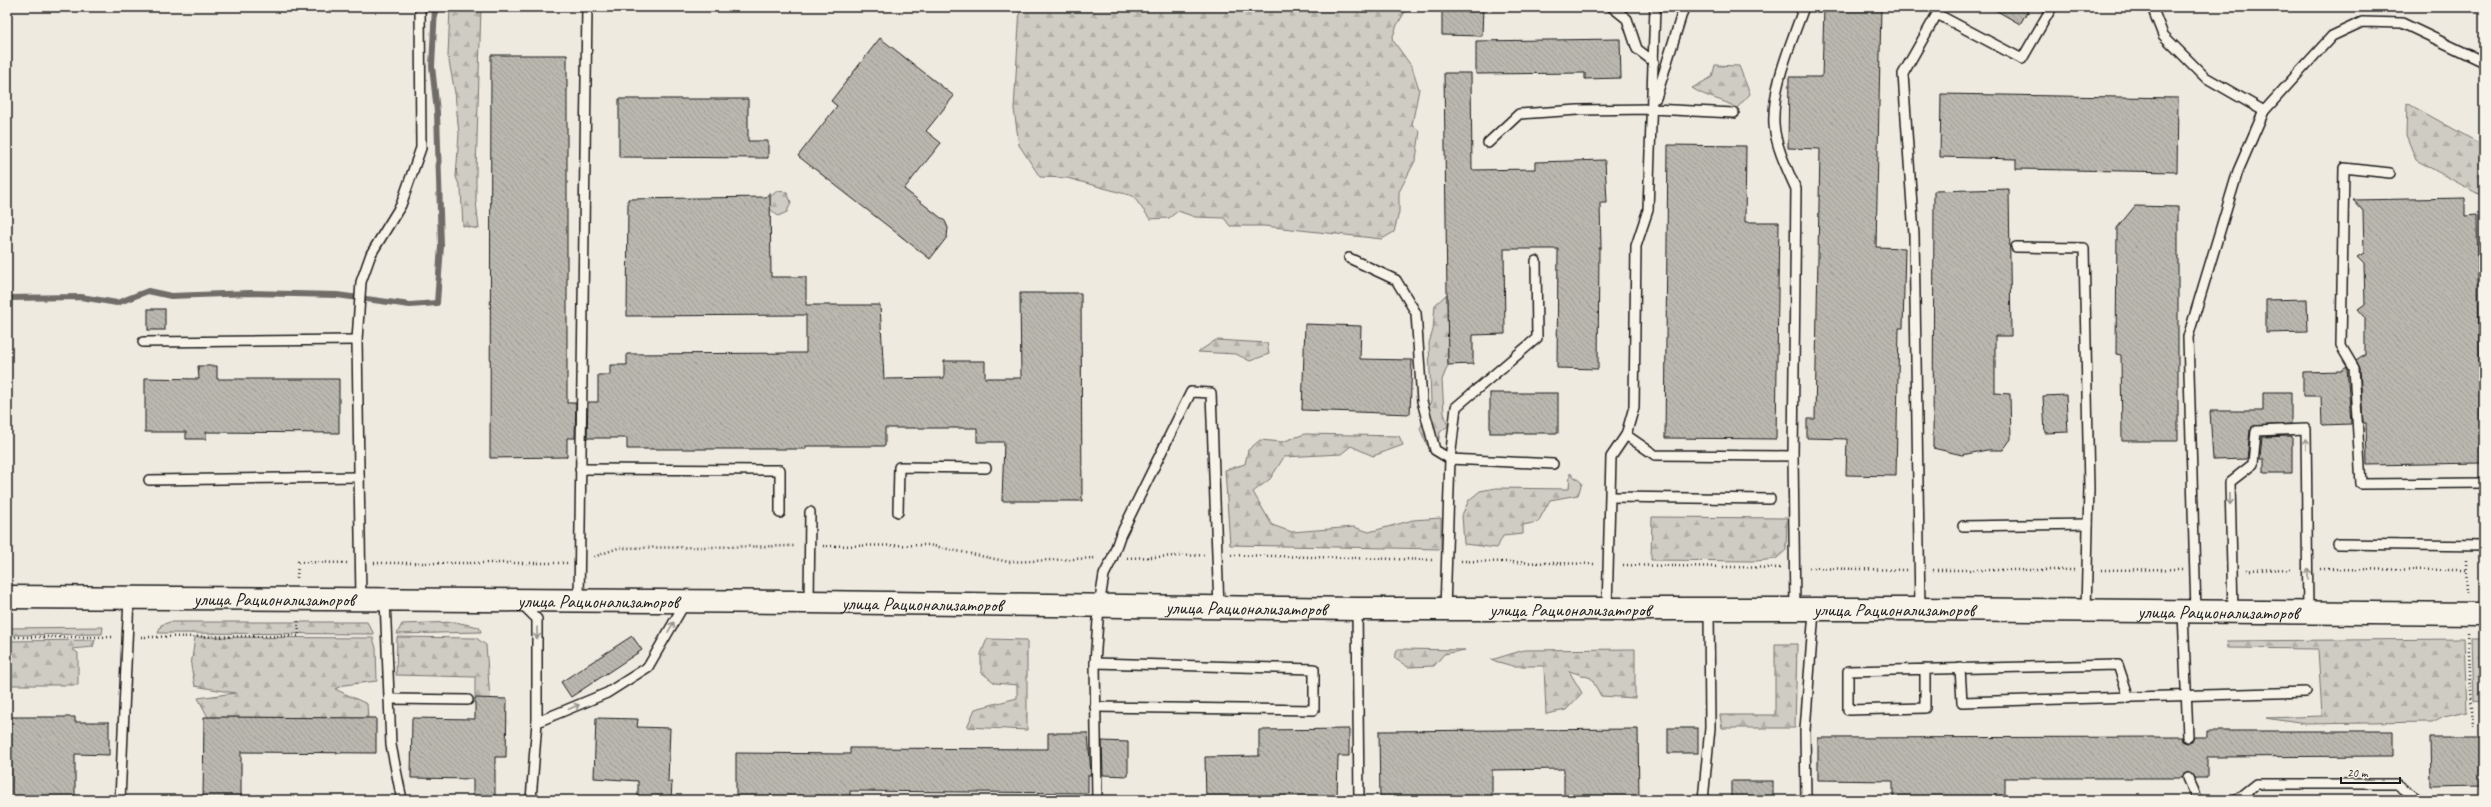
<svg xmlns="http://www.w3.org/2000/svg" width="2491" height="807" viewBox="0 0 2491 807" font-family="Caveat,sans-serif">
	<defs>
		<pattern id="forest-firs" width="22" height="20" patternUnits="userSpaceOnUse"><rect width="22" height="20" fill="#cfccc3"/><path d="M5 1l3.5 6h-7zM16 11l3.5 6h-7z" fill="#b1afa7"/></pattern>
		<pattern id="building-back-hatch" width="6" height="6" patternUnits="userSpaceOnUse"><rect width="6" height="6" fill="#bab7af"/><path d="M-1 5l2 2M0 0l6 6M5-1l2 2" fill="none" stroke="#9f9d96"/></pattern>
	</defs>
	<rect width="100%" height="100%" fill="#eeeae0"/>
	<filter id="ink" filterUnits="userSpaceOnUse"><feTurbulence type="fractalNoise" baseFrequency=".025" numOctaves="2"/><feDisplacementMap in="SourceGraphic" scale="8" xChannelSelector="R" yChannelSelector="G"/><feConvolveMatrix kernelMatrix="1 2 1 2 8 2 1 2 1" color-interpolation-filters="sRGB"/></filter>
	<g filter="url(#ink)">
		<g fill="url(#forest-firs)" stroke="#767470">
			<path d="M450 7H481L476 172V201L479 229 463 226 461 190 456 177 459 134 455 93 448 56Z"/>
			<path d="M1020 7H1408L1397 25 1392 39 1412 67 1419 89 1412 125 1420 131 1416 159 1399 192V212L1394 232 1382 239 1264 226H1230L1224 218 1195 217 1178 211 1169 218 1150 219 1133 196 1067 178 1040 177 1019 145 1014 109Z"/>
			<path d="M1715 65 1739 66 1750 94 1737 108C1722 99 1707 98 1692 88L1712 77Z"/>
			<path d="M2407 103 2484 146V197L2416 160 2406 135Z"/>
			<path d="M777 191 787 192 791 202 787 212 778 216 770 209V197Z"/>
			<path d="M1447 294 1448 365 1442 380 1444 413 1448 426 1440 432 1438 445H1427L1420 429 1431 401 1429 343 1433 330 1435 305Z"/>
			<path d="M1216 340 1267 343 1269 354 1250 361 1236 354 1198 352Z"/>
			<path d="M1305 434 1399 436 1403 445 1373 456 1351 446 1341 454 1284 457 1270 479 1253 492 1272 525 1292 532 1354 527 1369 532 1413 520 1441 518V549L1230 545 1225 470 1245 464 1248 450 1260 440 1282 442Z"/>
			<path d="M1570 473 1582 483 1578 495 1550 500 1538 522 1523 525V534L1503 536 1497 548 1464 544 1462 515 1469 500 1480 491 1496 488 1569 489Z"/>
			<path d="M1652 517 1787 518 1786 550 1776 559 1756 561 1651 560Z"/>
			<path d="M170 622H367L374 634 158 633 161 625Z"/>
			<path d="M455 622 479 627 481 632 397 634 402 624Z"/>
			<path d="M103 627 102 634 7 635V628Z"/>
			<path d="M195 637 373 638 376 648 377 681 344 685 335 689 367 704 368 718 208 717 198 698 235 693 195 686 191 666Z"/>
			<path d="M397 637 476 638 486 645 490 699 475 698V677L396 675Z"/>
			<path d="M987 639 1027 640V730L967 727 975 709 1017 698V685L995 683 981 672V654Z"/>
			<path d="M2464 639 2467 711 2444 716 2432 722 2305 724 2266 718 2322 716 2318 649 2228 648 2227 641Z"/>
			<path d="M2472 639H2484V711H2481V702L2474 701Z"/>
			<path d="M95 640 93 647 72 649 78 653V685H7V641Z"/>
			<path d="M1775 644H1797L1795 728H1722L1720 715H1775Z"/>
			<path d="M1398 649 1465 650 1444 654 1434 666 1408 667 1394 658Z"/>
			<path d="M1635 649V698L1601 696 1591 678 1569 671 1582 693 1566 710 1546 714 1544 666H1513L1491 660 1524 650Z"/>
		</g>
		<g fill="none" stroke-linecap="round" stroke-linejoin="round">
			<path stroke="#6f6d69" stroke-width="6" d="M7 298 81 297 117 303 148 291 171 296 250 293 337 295 410 305 437 303 441 246 437 112 432 66 435 7"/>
		</g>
		<g fill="url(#building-back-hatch)" stroke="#1c1c1c">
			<path d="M1442 7H1483L1482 36 1442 35Z"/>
			<path d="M1824 7H1881L1876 247 1905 248 1903 328H1899L1896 476 1846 475 1847 439 1807 438V419H1815L1820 149 1788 148 1789 77H1822Z"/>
			<path d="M1990 7H2030L2020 24Z"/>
			<path d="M880 38 954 96 926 131 941 143 904 189 945 221 948 228 947 237 930 259 798 156 837 106 831 101Z"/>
			<path d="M1620 39 1621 78 1585 79V73L1476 74V41Z"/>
			<path d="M491 55H567V403H576L575 438H567V457L490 458Z"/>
			<path d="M1444 73H1471L1472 170 1535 169V162L1605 160 1607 203H1600L1601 248H1599L1598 369 1557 368 1558 249H1504L1505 334 1473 335V364L1448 365Z"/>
			<path d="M1941 94 2178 98 2177 172 2016 169V159L1940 157Z"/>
			<path d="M619 99H748V141H768V158L619 157Z"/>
			<path d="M1668 145 1746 146 1745 222H1779L1776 439 1665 438Z"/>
			<path d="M2009 189 2011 336H1995V393L2010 394 2011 439 2003 450H1987L1962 455 1933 448 1934 191Z"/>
			<path d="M770 192 771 277H806V305H880L884 379 944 378V361H985V378H1021L1020 293H1081L1082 501H1002L1004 442H977V428H885V446H806V449H627V438H587L588 402H598V375H610V365H627V354L806 353V315L627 316 628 199 766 197Z"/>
			<path d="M2465 198V216L2477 215 2481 463 2367 465 2366 423H2363L2360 368 2356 360 2365 354V317L2358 309 2365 304 2364 264 2357 257 2364 253 2363 211 2353 200Z"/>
			<path d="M2135 206 2178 207V441H2122L2121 355 2116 354 2117 228Z"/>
			<path d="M2307 299 2308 332 2266 333V300Z"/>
			<rect x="148" y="309" width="17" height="21"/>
			<path d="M1305 324 1361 326 1360 359 1412 360 1410 414 1302 410Z"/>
			<path d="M198 366H217V379H339V433L206 432V439H186V432H145V378L199 379Z"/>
			<path d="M2347 367 2351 424 2322 425 2321 396H2303V372L2341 371Z"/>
			<path d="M2263 392H2291V424L2253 426 2250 430 2247 459 2213 460 2210 411H2263Z"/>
			<rect x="1490" y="393" width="68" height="40"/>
			<path d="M2066 395 2068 432 2045 433 2043 396Z"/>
			<path d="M2292 436V473H2264V459H2260L2262 437Z"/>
			<path d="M632 636 642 650 571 697 561 682Z"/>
			<path d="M475 698 507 699 506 757H495V799L473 800V779L411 778 412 718 475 719Z"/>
			<path d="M7 717H75V722H109V755L75 754V800H7Z"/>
			<path d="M204 717 376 718V753L241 752V800H203Z"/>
			<path d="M596 718 638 719 637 727 670 728 668 782H672L671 800H638V781L594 778Z"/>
			<rect x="1668" y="728" width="30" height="25"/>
			<path d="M1349 729V756H1338L1337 800H1206L1205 757 1259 756V730Z"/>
			<path d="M1638 729 1639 800H1564V769L1492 770V800H1380L1379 731Z"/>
			<path d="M2207 731H2393V756L2207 757V778H2194L2188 772 2182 778H2005V798H1893V781L1818 780V738L2182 737 2183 741 2188 743 2192 742 2194 737H2207Z"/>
			<path d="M1048 733H1088L1091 775H1088V793L850 791V800H736V753L850 754V748L1048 749Z"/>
			<path d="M2430 738H2484V785L2431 786Z"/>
			<path d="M1102 741 1128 742V776L1103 775Z"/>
			<rect x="1731" y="781" width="42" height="19"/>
		</g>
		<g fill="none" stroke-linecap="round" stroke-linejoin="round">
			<defs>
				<g id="lane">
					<path d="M1612 7 1627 19 1637 49 1654 62"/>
					<path d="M2152 7 2163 35 2205 77 2264 111"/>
					<path d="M1656 98 1684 7"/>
					<path d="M1488 143 1519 114 1578 110 1652 109 1734 113"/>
					<path d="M2390 173 2344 168 2341 346 2354 368 2361 484 2484 483"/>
					<path d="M2016 247 2084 248 2089 488 2086 611"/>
					<path d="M1349 258 1396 280 1416 313 1422 401 1435 450 1450 459 1553 464"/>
					<path d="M143 342 357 340"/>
					<path d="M1626 435 1655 455 1793 456"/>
					<path d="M580 469 780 470V513"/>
					<path d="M149 480 359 477"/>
					<path d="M1611 497 1770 499"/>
					<path d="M898 512 899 467 986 468"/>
					<path d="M1963 526 2088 524"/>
					<path d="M2338 544 2484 546"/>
					<path d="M361 600 357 340 361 282 371 254 401 205 421 148 420 7"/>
					<path d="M385 600 391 745 402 800"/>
					<path d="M579 601 587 7"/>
					<path d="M809 602 810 512"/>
					<path d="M521 603 537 619V722L607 693 648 667 685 603"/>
					<path d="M1357 609 1359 800"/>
					<path d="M1445 609 1450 459 1456 407 1537 338 1536 261"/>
					<path d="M1795 609 1793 456 1796 189C1787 169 1776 147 1774 125 1772 85 1791 44 1804 7"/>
					<path d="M1920 609 1914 235 1903 74 1937 14 2022 59 2052 7"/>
					<path d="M1607 610 1611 457 1626 435 1634 407 1636 246 1648 210 1655 7"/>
					<path d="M2183 612 2188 737"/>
					<path d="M2196 612 2188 337 2238 171 2264 111 2332 36 2362 22 2402 23 2484 62"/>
					<path d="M2233 613 2230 482 2253 464 2256 431 2306 429 2308 613"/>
					<path d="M1095 663 1314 669V710L1095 707"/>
					<path d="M1960 668 1962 702 2306 692"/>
					<path d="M1925 669V708L1848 710V671L2118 665 2129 698"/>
					<path d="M389 699 468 700"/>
					<path d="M2188 778 2198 800"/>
					<path d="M120 800 129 598"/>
					<path d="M531 800 537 722"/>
					<path d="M1097 800 1095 663 1099 606 1104 575 1112 559 1120 536 1191 392 1211 393 1219 608"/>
					<path d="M1703 800 1710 728 1709 610"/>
					<path d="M1806 800 1805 730 1814 611"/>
					<path d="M2236 800 2256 784H2397L2419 800"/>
				</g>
				<g id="secondary">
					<path id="s1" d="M7 597 809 602 1357 609H1920L2484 614"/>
				</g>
			</defs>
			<use href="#lane" stroke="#1c1c1c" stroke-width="12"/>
			<use href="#secondary" stroke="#1c1c1c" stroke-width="25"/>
			<g stroke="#1c1c1c" stroke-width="2.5" stroke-dasharray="1 3" stroke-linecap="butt">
				<path d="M823 546 929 545 1009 562 1096 558"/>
				<path d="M1231 555 1434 560"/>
				<path d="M594 557 618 548 796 546"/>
				<path d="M1127 558 1204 555"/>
				<path d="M2466 560 2467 593"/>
				<path d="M1461 561 1594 564"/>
				<path d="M374 563H567"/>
				<path d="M1623 565 1782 568"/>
				<path d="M1809 568 1906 570"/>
				<path d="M2320 569 2466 570"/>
				<path d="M1933 570H2074"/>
				<path d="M2101 570 2182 569"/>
				<path d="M2246 570 2293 569"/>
				<path d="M297 578 298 562 347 563"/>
				<path d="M2468 634 2473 727"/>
				<path d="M7 637H112"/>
				<path d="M141 637 299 636 298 619"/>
			</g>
			<use href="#lane" stroke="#f7f3e8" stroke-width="9"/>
			<use href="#secondary" stroke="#f7f3e8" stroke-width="22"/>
		</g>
		<defs><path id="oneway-shaft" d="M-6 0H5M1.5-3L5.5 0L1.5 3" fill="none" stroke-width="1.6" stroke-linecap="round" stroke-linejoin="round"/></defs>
		<g stroke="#94928c">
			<use href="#oneway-shaft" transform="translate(2306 444) rotate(-91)"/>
			<use href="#oneway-shaft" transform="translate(2230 499) rotate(89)"/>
			<use href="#oneway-shaft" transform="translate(2308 574) rotate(-90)"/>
			<use href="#oneway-shaft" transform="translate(671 627) rotate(-60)"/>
			<use href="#oneway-shaft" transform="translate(537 633) rotate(90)"/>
			<use href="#oneway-shaft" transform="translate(574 707) rotate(-23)"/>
		</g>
	</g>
	<g text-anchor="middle" stroke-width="3" stroke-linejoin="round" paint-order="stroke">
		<g font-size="19" fill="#1c1c1c" stroke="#f7f3e8">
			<text dy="7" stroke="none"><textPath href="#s1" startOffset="267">улица Рационализаторов</textPath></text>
			<text dy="7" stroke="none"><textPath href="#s1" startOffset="591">улица Рационализаторов</textPath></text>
			<text dy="7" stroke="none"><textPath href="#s1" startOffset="915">улица Рационализаторов</textPath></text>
			<text dy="7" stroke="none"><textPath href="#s1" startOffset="1239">улица Рационализаторов</textPath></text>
			<text dy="7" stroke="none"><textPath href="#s1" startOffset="1563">улица Рационализаторов</textPath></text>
			<text dy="7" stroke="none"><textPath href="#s1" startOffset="1887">улица Рационализаторов</textPath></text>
			<text dy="7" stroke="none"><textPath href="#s1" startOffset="2211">улица Рационализаторов</textPath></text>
		</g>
	</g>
	<rect width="2491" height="807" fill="none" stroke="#f7f3e8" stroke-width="24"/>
	<rect x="12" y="12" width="2467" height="783" fill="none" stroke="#1c1c1c" stroke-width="1.5" filter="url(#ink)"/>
	<path d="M2341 777v6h59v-6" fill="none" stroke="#1c1c1c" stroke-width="2"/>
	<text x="2347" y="777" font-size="12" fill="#1c1c1c" stroke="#f7f3e8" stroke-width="3" paint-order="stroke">20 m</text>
</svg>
